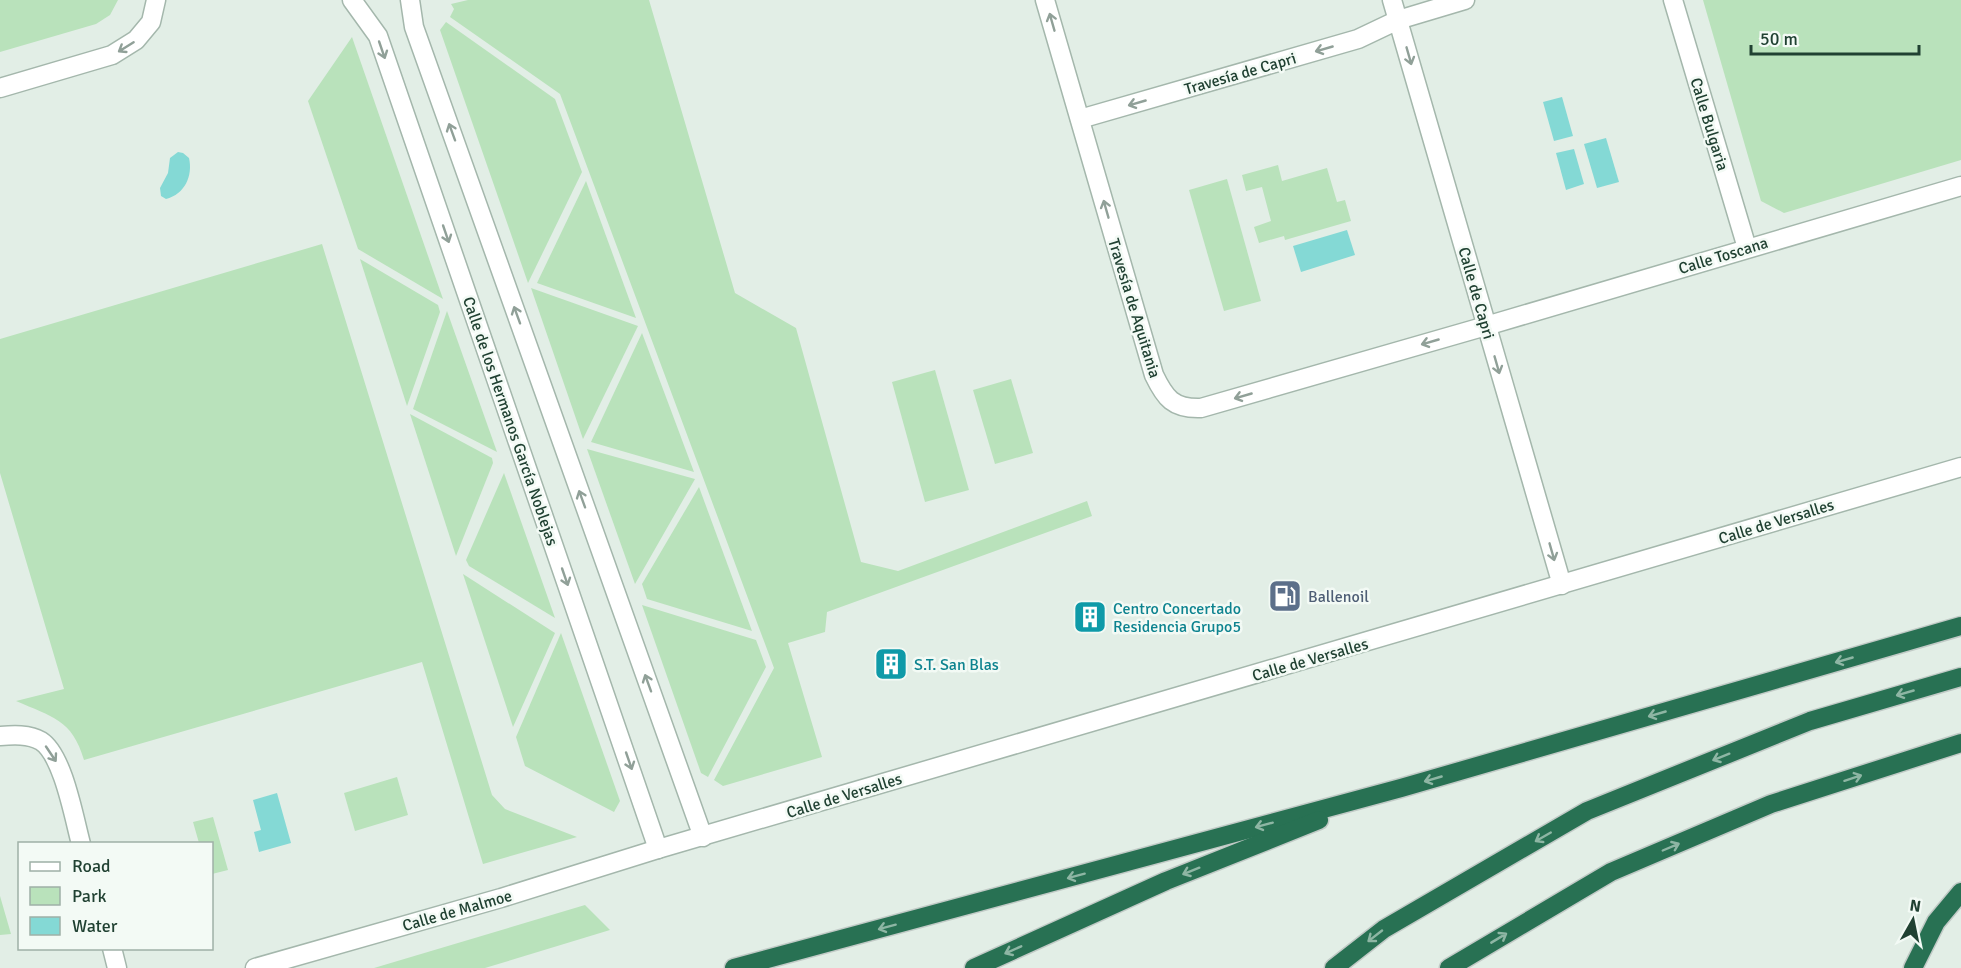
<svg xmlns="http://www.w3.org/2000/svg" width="1961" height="968" viewBox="0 0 1961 968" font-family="Signika,sans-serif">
	<rect width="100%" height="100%" fill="#e2eee6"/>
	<g fill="#b9e2bb">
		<path d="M0 0H118L110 15 96 24 0 52Z"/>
		<path d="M468 0H649L735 293 796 328 861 562 898 571 1087 501 1092 516 827 612 825 632 788 643 822 757 723 786 714 780 774 668 560 94 450 17 454 9 451 4Z"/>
		<path d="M1703 0H1961V160L1784 213 1761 201Z"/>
		<path d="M446 22 555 99 582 172 528 283 440 30Z"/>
		<path d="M352 37 443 299 358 249 308 101Z"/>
		<path d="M1278 165 1282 181 1327 168 1337 202 1345 200 1351 221 1285 240 1284 236 1259 243 1254 227 1271 221 1262 187 1246 191 1242 175Z"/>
		<path d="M1227 179 1261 301 1224 311 1189 190Z"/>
		<path d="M586 181 636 318 537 283Z"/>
		<path d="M322 244 492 795 505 809 577 837 483 864 422 662 84 760C72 719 52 717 16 701L64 689 0 473V339Z"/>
		<path d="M360 259 438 305 440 312 407 406Z"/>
		<path d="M531 288 638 326 583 439Z"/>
		<path d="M447 311 497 452 413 409Z"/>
		<path d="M642 333 694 472 591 442Z"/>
		<path d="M935 370 969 490 925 502 892 382Z"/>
		<path d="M1011 379 1033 453 995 464 973 390Z"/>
		<path d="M410 414 492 458 493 463 456 556Z"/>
		<path d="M587 449 695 479 635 584Z"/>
		<path d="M504 473 555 618 469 566 466 560Z"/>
		<path d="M699 487 752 631 647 599 642 584Z"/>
		<path d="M463 574 555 633 513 727Z"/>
		<path d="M642 605 756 640 766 667 708 777 701 773Z"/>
		<path d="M561 633 620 801 614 812 525 766 516 737Z"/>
		<path d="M397 777 408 815 355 831 344 793Z"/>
		<path d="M213 817 228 870 212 874V844L199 843 193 822Z"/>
		<path d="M0 896 11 934 0 935Z"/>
		<path d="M585 905 610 930 485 968H374Z"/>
	</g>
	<g fill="#84d9d5">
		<path d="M1562 97 1573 136 1554 141 1543 102Z"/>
		<path d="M1606 138 1619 182 1597 188 1584 144Z"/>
		<path d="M1574 149 1584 184 1566 190 1556 153Z"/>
		<path d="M178 152 183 153 189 158C193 176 185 194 166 199L161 196 160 188 168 173 170 158Z"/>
		<path d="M1347 230 1355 255 1301 272 1293 246Z"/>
		<path d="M277 793 291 843 259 852 254 832 261 830 253 800Z"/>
	</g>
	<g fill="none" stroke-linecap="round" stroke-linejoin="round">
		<defs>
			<g id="minor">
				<path d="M352 0 378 36 658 849"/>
				<path d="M410 0 414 27 703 837"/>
				<path d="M1045 0 1154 375C1165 398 1173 409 1201 408L1486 326 1961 186"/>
				<path d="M1392 0 1562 585"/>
				<path d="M1673 0 1747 248"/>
				<path d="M0 88 112 55 136 40 151 22 156 0"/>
				<path d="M1080 119 1358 39 1398 20 1465 0"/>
				<path d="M0 736C13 735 29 734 41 741 63 755 74 818 81 844"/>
				<path d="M112 948 117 968"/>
				<path d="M255 968 501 898 658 849 1961 467"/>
			</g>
			<g id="motorway">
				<path d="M734 968 1401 788 1961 626"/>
				<path d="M974 968 1166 881 1319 820"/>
				<path d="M1334 968 1384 929 1587 811 1810 721 1961 677"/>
				<path d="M1449 968 1611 872 1771 804 1961 743"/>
				<path d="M1913 968 1936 922 1961 892"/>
			</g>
		</defs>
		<use href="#minor" stroke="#a4b7ac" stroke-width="21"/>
		<use href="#motorway" stroke="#c1cac6" stroke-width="21"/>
		<use href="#minor" stroke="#fff" stroke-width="18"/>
		<use href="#motorway" stroke="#287153" stroke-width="18"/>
	</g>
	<defs><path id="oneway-shaft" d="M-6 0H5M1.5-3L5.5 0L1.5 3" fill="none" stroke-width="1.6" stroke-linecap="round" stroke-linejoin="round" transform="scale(1.5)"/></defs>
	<g stroke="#90a098">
		<use href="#oneway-shaft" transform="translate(1052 22) rotate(-106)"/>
		<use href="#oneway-shaft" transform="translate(126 47) rotate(148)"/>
		<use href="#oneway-shaft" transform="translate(1324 49) rotate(164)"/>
		<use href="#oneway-shaft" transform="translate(382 50) rotate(71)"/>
		<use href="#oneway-shaft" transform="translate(1409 56) rotate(74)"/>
		<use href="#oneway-shaft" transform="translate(1137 103) rotate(164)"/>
		<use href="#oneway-shaft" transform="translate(452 132) rotate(-110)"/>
		<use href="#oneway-shaft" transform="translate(1106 209) rotate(-106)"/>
		<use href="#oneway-shaft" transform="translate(446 234) rotate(71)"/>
		<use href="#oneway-shaft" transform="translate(517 315) rotate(-110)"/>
		<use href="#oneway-shaft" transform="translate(1430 342) rotate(164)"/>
		<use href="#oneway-shaft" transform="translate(1497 365) rotate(74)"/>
		<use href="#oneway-shaft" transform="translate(1243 396) rotate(164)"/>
		<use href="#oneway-shaft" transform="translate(582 499) rotate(-110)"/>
		<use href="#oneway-shaft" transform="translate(1552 552) rotate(74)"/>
		<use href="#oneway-shaft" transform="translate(565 577) rotate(71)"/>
		<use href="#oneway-shaft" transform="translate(648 683) rotate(-110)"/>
		<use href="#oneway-shaft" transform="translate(51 754) rotate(56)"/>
		<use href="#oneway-shaft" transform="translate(629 761) rotate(71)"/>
	</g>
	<g stroke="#8eb6a4">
		<use href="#oneway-shaft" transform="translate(1844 660) rotate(164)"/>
		<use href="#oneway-shaft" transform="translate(1905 693) rotate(164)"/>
		<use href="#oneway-shaft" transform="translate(1657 714) rotate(164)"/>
		<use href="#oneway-shaft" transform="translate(1721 757) rotate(158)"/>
		<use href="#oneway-shaft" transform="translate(1853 778) rotate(-18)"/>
		<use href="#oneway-shaft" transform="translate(1433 779) rotate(164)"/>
		<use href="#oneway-shaft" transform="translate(1264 825) rotate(165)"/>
		<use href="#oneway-shaft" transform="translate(1543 837) rotate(150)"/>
		<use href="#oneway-shaft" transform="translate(1671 847) rotate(-23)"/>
		<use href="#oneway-shaft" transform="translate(1191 871) rotate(158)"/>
		<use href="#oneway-shaft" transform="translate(1076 876) rotate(165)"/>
		<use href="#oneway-shaft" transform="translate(887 927) rotate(165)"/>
		<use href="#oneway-shaft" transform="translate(1375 936) rotate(142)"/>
		<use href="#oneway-shaft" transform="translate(1499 938) rotate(-31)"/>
		<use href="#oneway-shaft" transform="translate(1013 950) rotate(156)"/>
	</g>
	<defs>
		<symbol id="fuel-square" viewBox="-11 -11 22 22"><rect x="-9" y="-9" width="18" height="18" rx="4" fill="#5c6f8a" stroke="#f3faf5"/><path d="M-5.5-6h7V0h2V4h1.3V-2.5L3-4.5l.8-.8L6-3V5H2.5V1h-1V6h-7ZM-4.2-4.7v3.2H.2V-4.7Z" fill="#fff"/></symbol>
		<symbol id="building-square" viewBox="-11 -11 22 22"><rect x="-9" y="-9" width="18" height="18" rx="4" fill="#0f9aa8" stroke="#f3faf5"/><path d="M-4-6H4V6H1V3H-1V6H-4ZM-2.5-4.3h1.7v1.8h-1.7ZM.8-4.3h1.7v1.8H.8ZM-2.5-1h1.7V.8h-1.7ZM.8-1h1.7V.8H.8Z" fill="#fff"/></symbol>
	</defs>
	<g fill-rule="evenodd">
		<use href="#fuel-square" x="1266" y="577" width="38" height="38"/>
		<use href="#building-square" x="1071" y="598" width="38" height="38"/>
		<use href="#building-square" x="872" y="645" width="38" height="38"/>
	</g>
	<g text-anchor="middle" stroke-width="5" stroke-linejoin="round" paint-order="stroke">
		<g font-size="16" fill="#204132" stroke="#f3faf5">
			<text transform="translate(1240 73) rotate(-16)" y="6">Travesía de Capri</text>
			<text transform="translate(1710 124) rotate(73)" y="6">Calle Bulgaria</text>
			<text transform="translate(1723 255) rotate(-17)" y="6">Calle Toscana</text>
			<text transform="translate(1477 293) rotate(74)" y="6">Calle de Capri</text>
			<text transform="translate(1135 308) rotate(73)" y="6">Travesía de Aquitania</text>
			<text transform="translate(511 421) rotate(71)" y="6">Calle de los Hermanos García Noblejas</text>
			<text transform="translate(1776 521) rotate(-17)" y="6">Calle de Versalles</text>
			<text transform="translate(1310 659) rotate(-16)" y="6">Calle de Versalles</text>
			<text transform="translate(844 795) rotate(-17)" y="6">Calle de Versalles</text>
			<text transform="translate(457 910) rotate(-16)" y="6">Calle de Malmoe</text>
		</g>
		<g font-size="16" fill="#4e5e75" stroke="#f3faf5" text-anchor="start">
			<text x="1308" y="602">Ballenoil</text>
		</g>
		<g font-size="16" fill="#0d838f" stroke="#f3faf5" text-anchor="start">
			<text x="1113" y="614">Centro Concertado<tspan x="1113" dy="18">Residencia Grupo5</tspan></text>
			<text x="914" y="670">S.T. San Blas</text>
		</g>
	</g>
	<rect x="18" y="842" width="195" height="108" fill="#f3faf5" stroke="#9fb0a7" stroke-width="1.5"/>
	<rect x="30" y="862" width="30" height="9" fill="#ffffff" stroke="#9fb0a7" stroke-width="1.5"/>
	<text x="72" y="872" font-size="18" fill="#204132">Road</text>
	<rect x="30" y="887" width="30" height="18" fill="#b9e2bb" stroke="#9fb0a7" stroke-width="1.5"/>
	<text x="72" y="902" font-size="18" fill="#204132">Park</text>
	<rect x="30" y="917" width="30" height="18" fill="#84d9d5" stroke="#9fb0a7" stroke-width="1.5"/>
	<text x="72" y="932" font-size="18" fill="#204132">Water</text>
	<g transform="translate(1913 920) rotate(9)" stroke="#f3faf5" stroke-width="4.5" paint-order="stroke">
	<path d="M0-4.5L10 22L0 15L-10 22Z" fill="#204132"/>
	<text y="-9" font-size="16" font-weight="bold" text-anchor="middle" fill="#204132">N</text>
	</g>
	<path d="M1751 45v9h168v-9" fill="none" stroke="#204132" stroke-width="3"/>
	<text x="1760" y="45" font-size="18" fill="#204132" stroke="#f3faf5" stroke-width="4.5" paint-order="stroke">50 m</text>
</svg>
